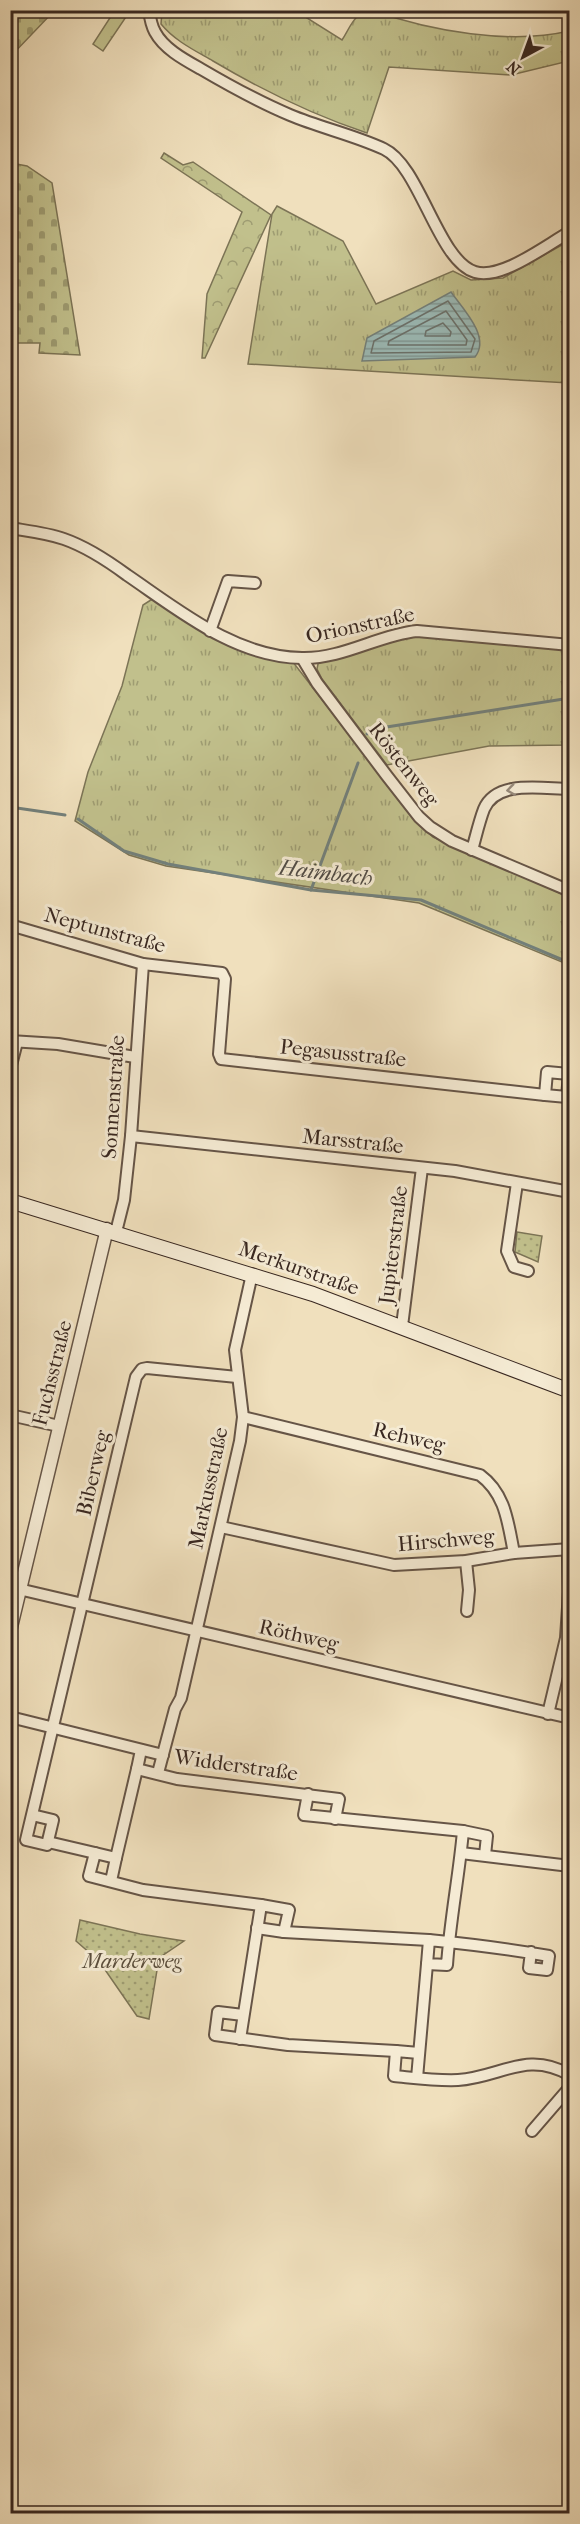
<svg xmlns="http://www.w3.org/2000/svg" width="580" height="2524" viewBox="0 0 580 2524" font-family="'IM FELL French Canon',serif">
	<defs>
		<pattern id="grass-tufts" width="24" height="20" patternUnits="userSpaceOnUse" patternTransform="scale(1.5)"><rect width="24" height="20" fill="#c1c08c"/><path d="M3 7l-1-3M5 7V3M7 7l1-3M15 17l-1-3M17 17v-4M19 17l1-3" fill="none" stroke="#9e9c72"/></pattern>
		<pattern id="forest-crowns" width="20" height="18" patternUnits="userSpaceOnUse" patternTransform="scale(1.5)"><rect width="20" height="18" fill="#c1c08c"/><path d="M2 6a3 3 0 1 1 6 0M12 15a3 3 0 1 1 6 0" fill="none" stroke="#9e9c72"/></pattern>
		<pattern id="cemetery-stones" width="16" height="16" patternUnits="userSpaceOnUse" patternTransform="scale(1.5)"><rect width="16" height="16" fill="#c1c08c"/><path d="M2 7V4a2 2 0 0 1 4 0v3zM10 15v-3a2 2 0 0 1 4 0v3z" fill="#9e9c72"/></pattern>
		<pattern id="park-dots" width="8" height="8" patternUnits="userSpaceOnUse" patternTransform="scale(1.5)"><rect width="8" height="8" fill="#c1c08c"/><path d="M2 2h.1M6 6h.1" fill="none" stroke="#9e9c72" stroke-width="1.8" stroke-linecap="round"/></pattern>
		<pattern id="water-rules" width="6" height="5" patternUnits="userSpaceOnUse" patternTransform="scale(1.5)"><rect width="6" height="5" fill="#9bbbb8"/><path d="M0 2.5h6" fill="none" stroke="#7f9895"/></pattern>
	</defs>
	<rect width="100%" height="100%" fill="#f0e0bd"/>
	<filter id="stains"><feTurbulence type="fractalNoise" baseFrequency=".00333" numOctaves="4"/><feColorMatrix values="0 0 0 0 .2 0 0 0 0 .09 0 0 0 0 .02 0 0 0 .5 -.17"/></filter>
	<radialGradient id="worn" r=".72"><stop offset=".6" stop-color="#630" stop-opacity="0"/><stop offset="1" stop-color="#630" stop-opacity=".3"/></radialGradient>
	<g fill="url(#grass-tufts)" stroke="#7c7456" stroke-width="1.5">
		<path d="M115 10 130 11 103 51 93 44Z"/>
		<path d="M162 11H296L342 40C351 26 355 10 374 11 431 31 510 45 569 31V61L511 75 389 67 367 133C313 115 262 90 213 61 194 50 175 41 161 24Z"/>
		<path d="M277 206 343 241 376 304 453 271 471 280 503 278 569 241V383L248 364 272 214Z"/>
		<path d="M154 598 182 616 293 662 411 815 433 837 569 897V965L419 903 166 866 129 855 75 821 88 772 122 686 143 605Z"/>
		<path d="M416 635 569 648V745L489 746 387 765 322 679 317 669 318 664 323 660Z"/>
	</g>
	<path fill="url(#forest-crowns)" stroke="#7c7456" stroke-width="1.5" d="M164 153 183 165 193 162 271 215 205 358H202L207 294 242 212 161 158Z"/>
	<g fill="url(#cemetery-stones)" stroke="#7c7456" stroke-width="1.5">
		<path d="M11 10 54 11 11 56 10 11Z"/>
		<path d="M11 163 27 166 52 183 80 355 39 353 40 343H17V349H11Z"/>
	</g>
	<g fill="url(#park-dots)" stroke="#7c7456" stroke-width="1.5">
		<path d="M517 1232 542 1236 538 1262 515 1252Z"/>
		<path d="M80 1920 140 1934 184 1941 159 1958 149 2019 137 2016 99 1961 76 1941Z"/>
	</g>
	<path fill="url(#water-rules)" stroke="#73807b" stroke-width="1.5" d="M451 292C463 309 491 337 475 357L362 361 367 338Z"/>
	<g fill="none" stroke-linecap="round" stroke-linejoin="round">
		<g stroke="#6a716c" stroke-width="1.5">
			<path d="M448 301 475 339 471 352 371 353 374 341Z"/>
			<path d="M446 311 467 340 466 345H388L389 341Z"/>
			<path d="M443 323 451 332 450 336H425L426 331Z"/>
		</g>
		<g stroke="#73807b" stroke-width="3">
			<path d="M367 734 374 729 570 698"/>
			<path d="M10 807 65 815"/>
			<path d="M78 819 124 851 168 864 311 890 421 900 570 963"/>
			<path d="M311 890 358 763"/>
		</g>
		<defs>
			<g id="minor">
				<path d="M149 10C150 18 151 25 155 32 164 49 185 60 201 69 230 86 259 102 290 115 321 128 354 135 384 149 420 166 438 261 475 272 502 280 546 245 570 232"/>
				<path d="M10 528C28 531 47 533 64 539 87 547 108 561 127 575 180 611 235 657 302 658 343 659 378 635 417 631L570 645"/>
				<path d="M210 631 228 581 255 583"/>
				<path d="M302 658 317 683 387 776 419 817 430 827 452 841 570 891"/>
				<path d="M472 850C476 836 479 822 484 809 497 779 543 789 570 789"/>
				<path d="M10 925 143 964 222 973 225 979 219 1054 221 1059 545 1095"/>
				<path d="M10 1041 58 1044 135 1057"/>
				<path d="M10 1069 17 1042"/>
				<path d="M547 1072 569 1074 567 1097 545 1095Z"/>
				<path d="M131 1136 455 1171 570 1192"/>
				<path d="M517 1183 507 1251 514 1267 528 1271"/>
				<path d="M116 1232 124 1200 131 1136 143 964"/>
				<path d="M402 1326 422 1168"/>
				<path d="M10 1415 59 1426"/>
				<path d="M243 1417 480 1475C506 1494 508 1524 514 1553"/>
				<path d="M221 1527 394 1565 466 1561 514 1553 570 1549"/>
				<path d="M466 1561 469 1590 467 1611"/>
				<path d="M10 1587 570 1718"/>
				<path d="M548 1714 566 1638 569 1592 568 1549"/>
				<path d="M10 1717 163 1755"/>
				<path d="M141 1750 137 1769 177 1779 339 1799 335 1819"/>
				<path d="M158 1773 175 1709 181 1698 240 1441 243 1417 235 1350 252 1274"/>
				<path d="M308 1794 304 1815 463 1831"/>
				<path d="M32 1815 53 1820 47 1845 26 1840 136 1377 142 1369 147 1368 237 1377"/>
				<path d="M48 1842 95 1853"/>
				<path d="M461 1853 570 1866"/>
				<path d="M485 1855 487 1836 463 1831C459 1876 450 1920 447 1965L427 1964 429 1940C469 1944 509 1949 549 1956L547 1970 529 1968 531 1952"/>
				<path d="M116 1858 137 1769"/>
				<path d="M111 1881 116 1858 95 1853 89 1876 143 1890 261 1905"/>
				<path d="M257 1928 284 1932 429 1940"/>
				<path d="M243 2015 218 2012 215 2035 288 2045 396 2051"/>
				<path d="M240 2039 261 1905 289 1910 284 1932"/>
				<path d="M419 2053 396 2051 394 2076C415 2078 437 2081 458 2080 501 2077 527 2050 570 2075"/>
				<path d="M417 2078 427 1964"/>
				<path d="M532 2131 570 2087"/>
			</g>
			<path id="tertiary" d="M10 1631 107 1229"/>
			<path id="secondary" d="M10 1201 313 1294 570 1391"/>
		</defs>
		<use href="#minor" stroke="#665547" stroke-width="14"/>
		<use href="#tertiary" stroke="#665547" stroke-width="15"/>
		<use href="#secondary" stroke="#382720" stroke-width="16"/>
		<use href="#minor" stroke="#f5ebd4" stroke-width="10"/>
		<use href="#tertiary" stroke="#f5ebd4" stroke-width="12"/>
		<use href="#secondary" stroke="#f5ebd4" stroke-width="14"/>
	</g>
	<defs><path id="oneway-chevron" d="M-2-3.5L2.5 0L-2 3.5" fill="none" stroke-width="1.6" stroke-linecap="round" stroke-linejoin="round" transform="scale(1.5)"/></defs>
	<use stroke="#96897a" href="#oneway-chevron" transform="translate(511 790) rotate(172)"/>
	<g text-anchor="middle" stroke-width="6" stroke-linejoin="round" paint-order="stroke">
		<g font-size="21" fill="#382720" stroke="#f5ebd4">
			<text transform="translate(360 625) rotate(-12)" y="7">Orionstraße</text>
			<text transform="translate(404 764) rotate(52)" y="7">Röstenweg</text>
			<text transform="translate(105 930) rotate(15)" y="7">Neptunstraße</text>
			<text transform="translate(343 1053) rotate(6)" y="7">Pegasusstraße</text>
			<text transform="translate(113 1097) rotate(-86)" y="7">Sonnenstraße</text>
			<text transform="translate(353 1141) rotate(6)" y="7">Marsstraße</text>
			<text transform="translate(393 1245) rotate(-83)" y="7">Jupiterstraße</text>
			<text transform="translate(299 1268) rotate(19)" y="7">Merkurstraße</text>
			<text transform="translate(52 1373) rotate(-76)" y="7">Fuchsstraße</text>
			<text transform="translate(409 1437) rotate(13)" y="7">Rehweg</text>
			<text transform="translate(93 1473) rotate(-77)" y="7">Biberweg</text>
			<text transform="translate(208 1488) rotate(-78)" y="7">Markusstraße</text>
			<text transform="translate(446 1540) rotate(-5)" y="7">Hirschweg</text>
			<text transform="translate(299 1635) rotate(13)" y="7">Röthweg</text>
			<text transform="translate(236 1765) rotate(8)" y="7">Widderstraße</text>
		</g>
		<g font-size="21" font-style="italic" fill="#5a4d3b" stroke="#f5ebd4">
			<text x="132" y="1968">Marderweg</text>
		</g>
		<g font-size="22" font-style="italic" fill="#514c46" stroke="#f5ebd4">
			<text transform="translate(326 872) rotate(7)" y="8">Haimbach</text>
		</g>
	</g>
	<rect width="580" height="2524" fill="none" stroke="#f0e0bd" stroke-width="36"/>
	<rect x="12" y="12" width="556" height="2500" fill="none" stroke="#382720" stroke-width="3"/>
	<rect x="18" y="18" width="544" height="2488" fill="none" stroke="#382720" stroke-width="1.5"/>
	<g transform="translate(523 57) rotate(221)" stroke="#f5ebd4" stroke-width="4.5" paint-order="stroke">
	<path d="M0-4.5L10 22L0 15L-10 22Z" fill="#382720"/>
	<text y="-9" font-size="16" font-weight="bold" text-anchor="middle" fill="#382720">N</text>
	</g>
	<rect width="100%" height="100%" filter="url(#stains)"/>
	<rect width="100%" height="100%" fill="url(#worn)"/>
</svg>
